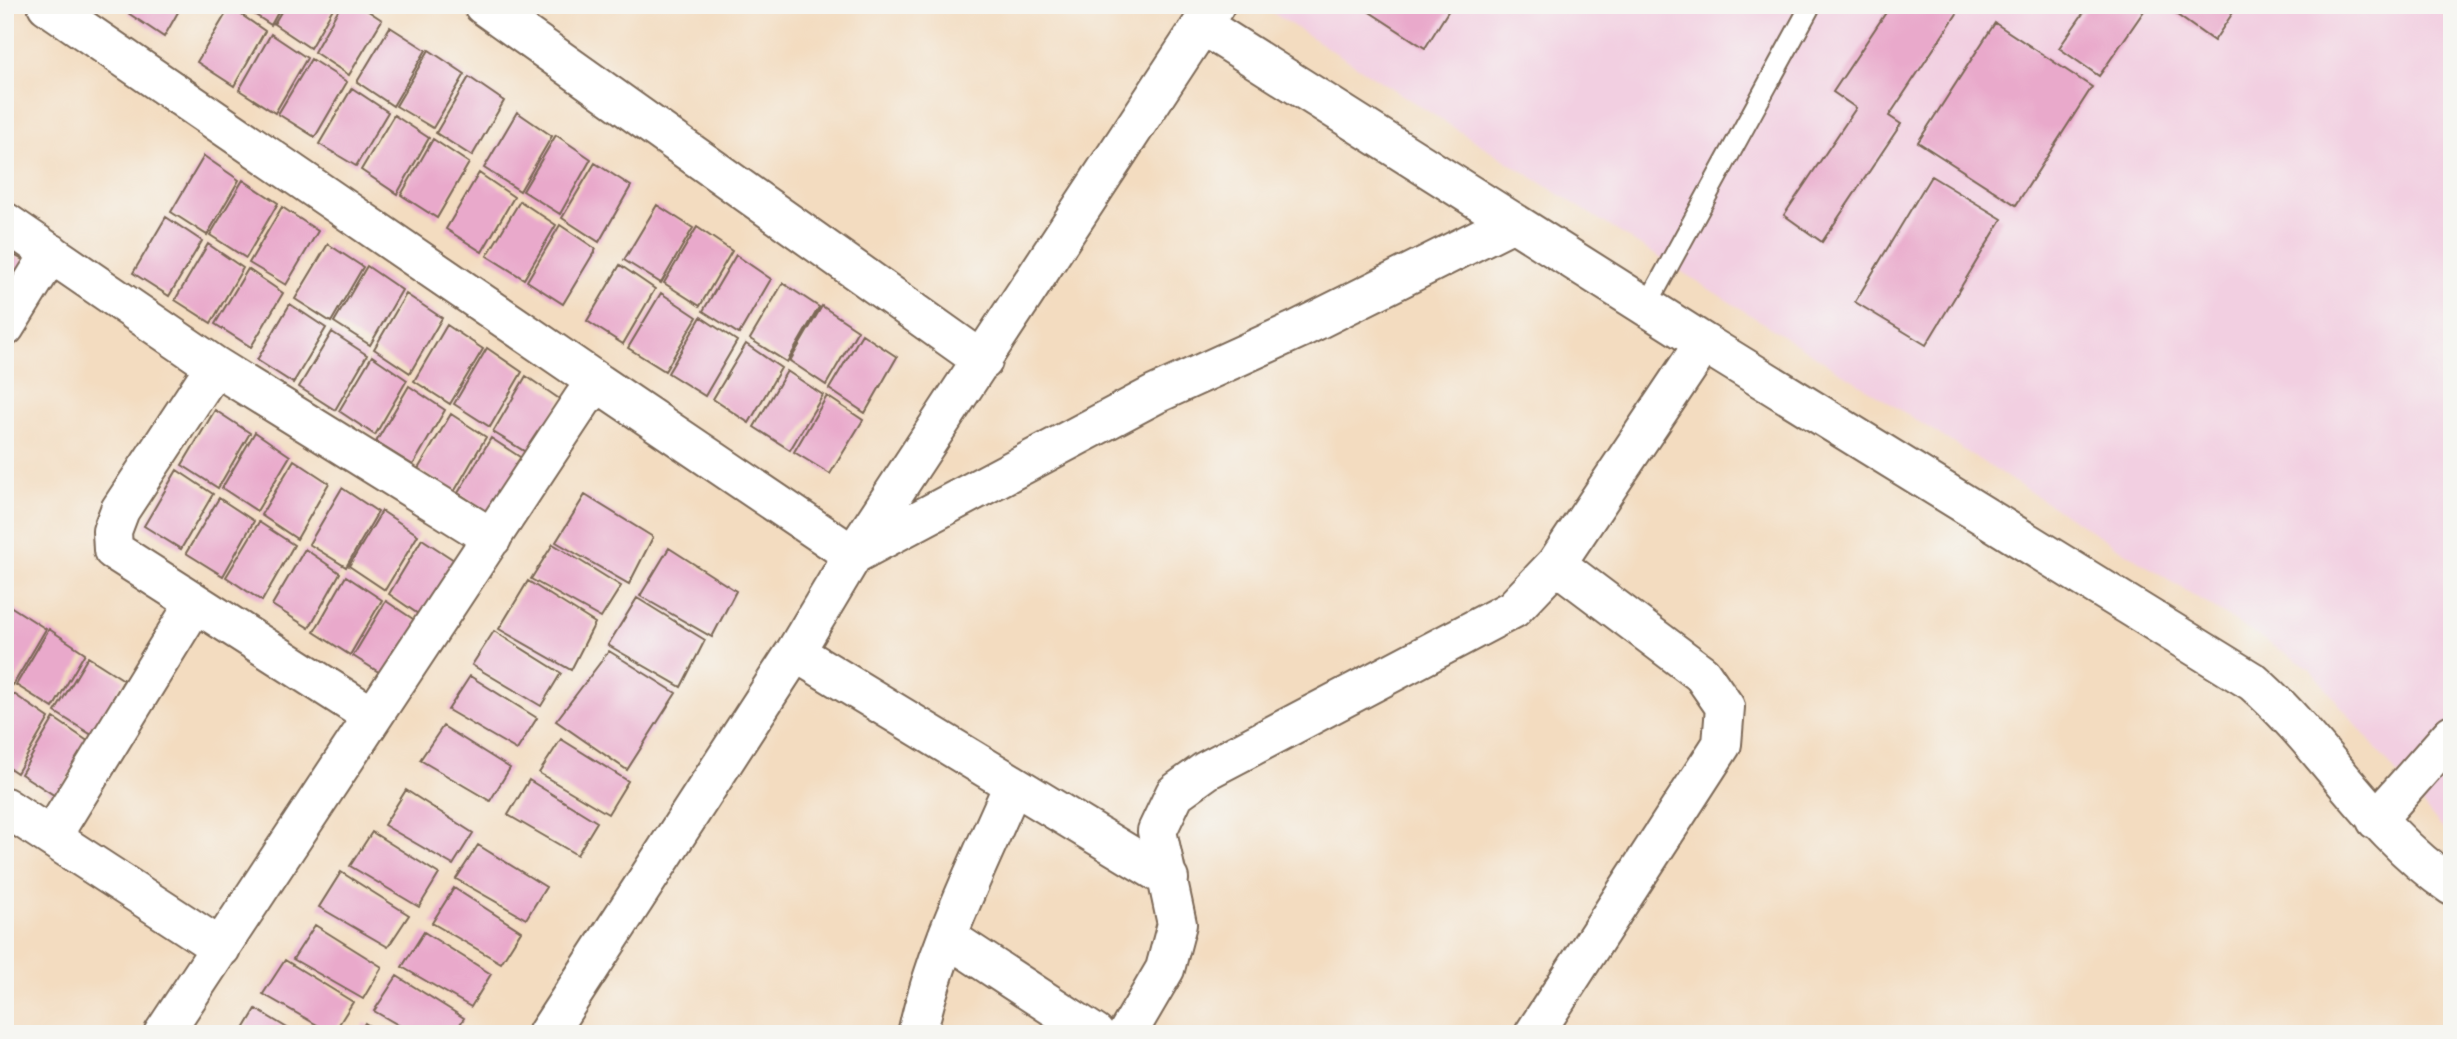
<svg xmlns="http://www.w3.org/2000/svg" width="2457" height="1039" viewBox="0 0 2457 1039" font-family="'Sorts Mill Goudy',serif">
	<rect width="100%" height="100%" fill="#f6f6f2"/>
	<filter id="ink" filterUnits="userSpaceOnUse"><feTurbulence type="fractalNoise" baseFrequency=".0143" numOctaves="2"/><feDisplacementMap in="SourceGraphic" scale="14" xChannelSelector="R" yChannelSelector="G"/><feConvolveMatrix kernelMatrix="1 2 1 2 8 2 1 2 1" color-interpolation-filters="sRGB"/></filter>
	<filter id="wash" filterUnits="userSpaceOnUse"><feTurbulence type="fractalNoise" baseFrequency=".00686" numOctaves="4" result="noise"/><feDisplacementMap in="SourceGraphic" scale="28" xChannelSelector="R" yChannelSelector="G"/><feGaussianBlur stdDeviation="1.57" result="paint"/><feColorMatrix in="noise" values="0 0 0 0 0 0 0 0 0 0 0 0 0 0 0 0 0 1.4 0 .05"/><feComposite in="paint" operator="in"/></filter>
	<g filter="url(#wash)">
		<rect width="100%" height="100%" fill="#f3dcc0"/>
		<path fill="#f2cfe1" d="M 1260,5 L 2431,5 L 2452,21 L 2452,840 L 2310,669 Z"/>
		<g id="blocks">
			<path fill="#e9a9cb" d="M 132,5 L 182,5 L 164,37 L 128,13 Z
				M 240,5 L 282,5 L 271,25 Z
				M 285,5 L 335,5 L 310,48 L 274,24 Z
				M 341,5 L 359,5 L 382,20 L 349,75 L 314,52 Z
				M 1359,5 L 1452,5 L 1425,48 Z
				M 1891,5 L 1954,5 L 1960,9 L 1889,116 L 1901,124 L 1822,242 L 1784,215 L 1856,108 L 1833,92 Z
				M 2089,5 L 2148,5 L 2099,76 L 2059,48 Z
				M 2163,5 L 2238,5 L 2214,41 Z
				M 230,7 L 265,31 L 234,86 L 197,62 Z
				M 1995,23 L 2092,87 L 2016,205 L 1918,142 Z
				M 390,27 L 426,50 L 393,106 L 357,82 Z
				M 271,34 L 307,58 L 275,113 L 239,90 Z
				M 429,50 L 465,74 L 433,128 L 396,106 Z
				M 311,59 L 347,82 L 315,137 L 278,114 Z
				M 469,77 L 504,101 L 472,156 L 436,133 Z
				M 352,88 L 388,112 L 356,166 L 319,144 Z
				M 517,112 L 552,136 L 520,191 L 484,168 Z
				M 394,115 L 429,138 L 397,194 L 361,170 Z
				M 556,135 L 591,159 L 560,214 L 523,191 Z
				M 433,139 L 469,163 L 437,218 L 401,195 Z
				M 204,156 L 239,180 L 207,235 L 171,212 Z
				M 595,163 L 631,186 L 599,242 L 562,218 Z
				M 479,173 L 514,197 L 482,252 L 446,229 Z
				M 1931,176 L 2002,219 L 1926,345 L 1855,302 Z
				M 243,180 L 278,203 L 246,258 L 210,235 Z
				M 520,201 L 556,225 L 524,279 L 487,256 Z
				M 657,205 L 693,228 L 661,283 L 624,260 Z
				M 282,207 L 318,231 L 286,285 L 249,263 Z
				M 166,217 L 202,241 L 169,296 L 133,273 Z
				M 560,225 L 596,249 L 563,304 L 527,281 Z
				M 697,227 L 732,251 L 700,306 L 664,283 Z
				M 208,244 L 243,268 L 211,323 L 175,300 Z
				M 328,244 L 363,267 L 331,322 L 295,299 Z
				M 5,250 L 35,267 L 5,303 Z
				M 736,255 L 771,279 L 739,334 L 703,311 Z
				M 620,265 L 655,289 L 623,344 L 587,321 Z
				M 367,266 L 402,290 L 370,345 L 334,322 Z
				M 248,269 L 283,293 L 251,347 L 215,324 Z
				M 783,283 L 819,307 L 787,362 L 750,339 Z
				M 661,293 L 697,317 L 665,371 L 628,348 Z
				M 406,294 L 442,318 L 410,373 L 374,349 Z
				M 290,304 L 326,328 L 293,383 L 257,360 Z
				M 822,306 L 858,330 L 826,385 L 790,361 Z
				M 701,317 L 737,341 L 705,396 L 668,373 Z
				M 447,325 L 483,349 L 450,404 L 414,381 Z
				M 332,332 L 367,355 L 335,410 L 299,387 Z
				M 862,334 L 897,357 L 865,413 L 829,389 Z
				M 746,344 L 781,368 L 749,423 L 713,399 Z
				M 487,348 L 522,372 L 490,427 L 454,404 Z
				M 372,356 L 407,380 L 375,435 L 339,411 Z
				M 787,371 L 823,395 L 790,450 L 754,427 Z
				M 526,376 L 561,400 L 529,454 L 493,432 Z
				M 409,386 L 445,410 L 413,465 L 376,442 Z
				M 827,396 L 863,420 L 830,474 L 794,452 Z
				M 215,410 L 250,433 L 218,488 L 182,465 Z
				M 451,414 L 486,437 L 454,492 L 418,469 Z
				M 255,432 L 290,456 L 257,511 L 222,488 Z
				M 491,438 L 526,461 L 494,517 L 458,493 Z
				M 294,460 L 329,483 L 297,539 L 261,515 Z
				M 177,470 L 213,494 L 181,549 L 144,526 Z
				M 342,488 L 378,512 L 346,567 L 309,544 Z
				M 585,495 L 653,537 L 629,584 L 556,542 Z
				M 219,498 L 254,521 L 223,576 L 186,553 Z
				M 382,511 L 418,535 L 385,590 L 349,566 Z
				M 259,522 L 294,545 L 262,601 L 226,577 Z
				M 422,539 L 457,562 L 424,618 L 389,594 Z
				M 553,544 L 621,586 L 601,618 L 531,579 Z
				M 669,548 L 736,591 L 712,637 L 640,596 Z
				M 305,549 L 340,573 L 309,628 L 272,605 Z
				M 346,576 L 382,600 L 350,655 L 314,632 Z
				M 528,581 L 595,623 L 571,670 L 499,629 Z
				M 637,598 L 705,640 L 681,687 L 608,645 Z
				M 386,601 L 422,625 L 390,679 L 353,656 Z
				M 10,606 L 46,629 L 13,685 L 5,679 L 5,614 Z
				M 49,629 L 85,653 L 53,708 L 16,685 Z
				M 494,631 L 561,673 L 541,706 L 472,665 Z
				M 609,651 L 676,693 L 627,770 L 556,721 Z
				M 88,657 L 124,680 L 92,735 L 55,712 Z
				M 470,676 L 537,718 L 517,750 L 448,710 Z
				M 14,694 L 49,718 L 17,773 L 5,765 L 5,708 Z
				M 54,718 L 89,742 L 57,797 L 21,774 Z
				M 443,726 L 510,768 L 490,801 L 420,760 Z
				M 561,739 L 628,781 L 608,814 L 539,773 Z
				M 529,780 L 597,822 L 577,855 L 508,815 Z
				M 406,790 L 473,833 L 453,865 L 384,825 Z
				M 372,832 L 439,874 L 419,907 L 350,866 Z
				M 478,845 L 546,887 L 526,919 L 456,879 Z
				M 341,872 L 409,915 L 388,947 L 319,907 Z
				M 454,888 L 521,931 L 501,963 L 432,923 Z
				M 315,925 L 382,967 L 363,999 L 293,959 Z
				M 424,932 L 491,974 L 471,1007 L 402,967 Z
				M 285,960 L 353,1002 L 333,1034 L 263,994 Z
				M 397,976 L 464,1018 L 454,1034 L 414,1034 L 374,1011 Z
				M 256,1009 L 297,1034 L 241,1034 Z
				M 365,1023 L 382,1034 L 358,1034 Z"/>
		</g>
	</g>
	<g filter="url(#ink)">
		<use href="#blocks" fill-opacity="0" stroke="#7b6857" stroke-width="2"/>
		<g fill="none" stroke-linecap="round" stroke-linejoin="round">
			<defs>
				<path id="lane" d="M 1646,307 L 1811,5"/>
				<path id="street" d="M 47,5 L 600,384
					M 483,5 L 983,361
					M 1202,25 L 1704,343 L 1556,564 L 1702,674 L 1725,707 L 1722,744 L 1534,1034
					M 5,222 L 215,366 L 492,538
					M 5,327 L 51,253
					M 1704,343 L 2253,682 C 2325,745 2372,832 2452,886
					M 215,366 L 120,510 L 112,531 L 113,550 L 372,716
					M 795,652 L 1169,879
					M 5,807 L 221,948
					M 2376,820 L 2452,734
					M 52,836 L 195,603
					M 947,937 L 1095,1034
					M 163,1034 L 583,399 L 600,384 L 853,555 L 1156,394 L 1299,329 L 1513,222
					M 547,1034 L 795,652 L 853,555 L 1215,5
					M 917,1034 C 936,947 978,866 1013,785
					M 1127,1034 L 1165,969 L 1177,924 L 1157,831 L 1175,793 L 1207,770 L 1513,609 L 1556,564"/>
			</defs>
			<use href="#lane" stroke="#7b6857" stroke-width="23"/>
			<use href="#street" stroke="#7b6857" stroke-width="42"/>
			<use href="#lane" stroke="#fff" stroke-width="19"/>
			<use href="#street" stroke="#fff" stroke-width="38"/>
		</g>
	</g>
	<rect width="2457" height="1039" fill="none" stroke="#f6f6f2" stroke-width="28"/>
</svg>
